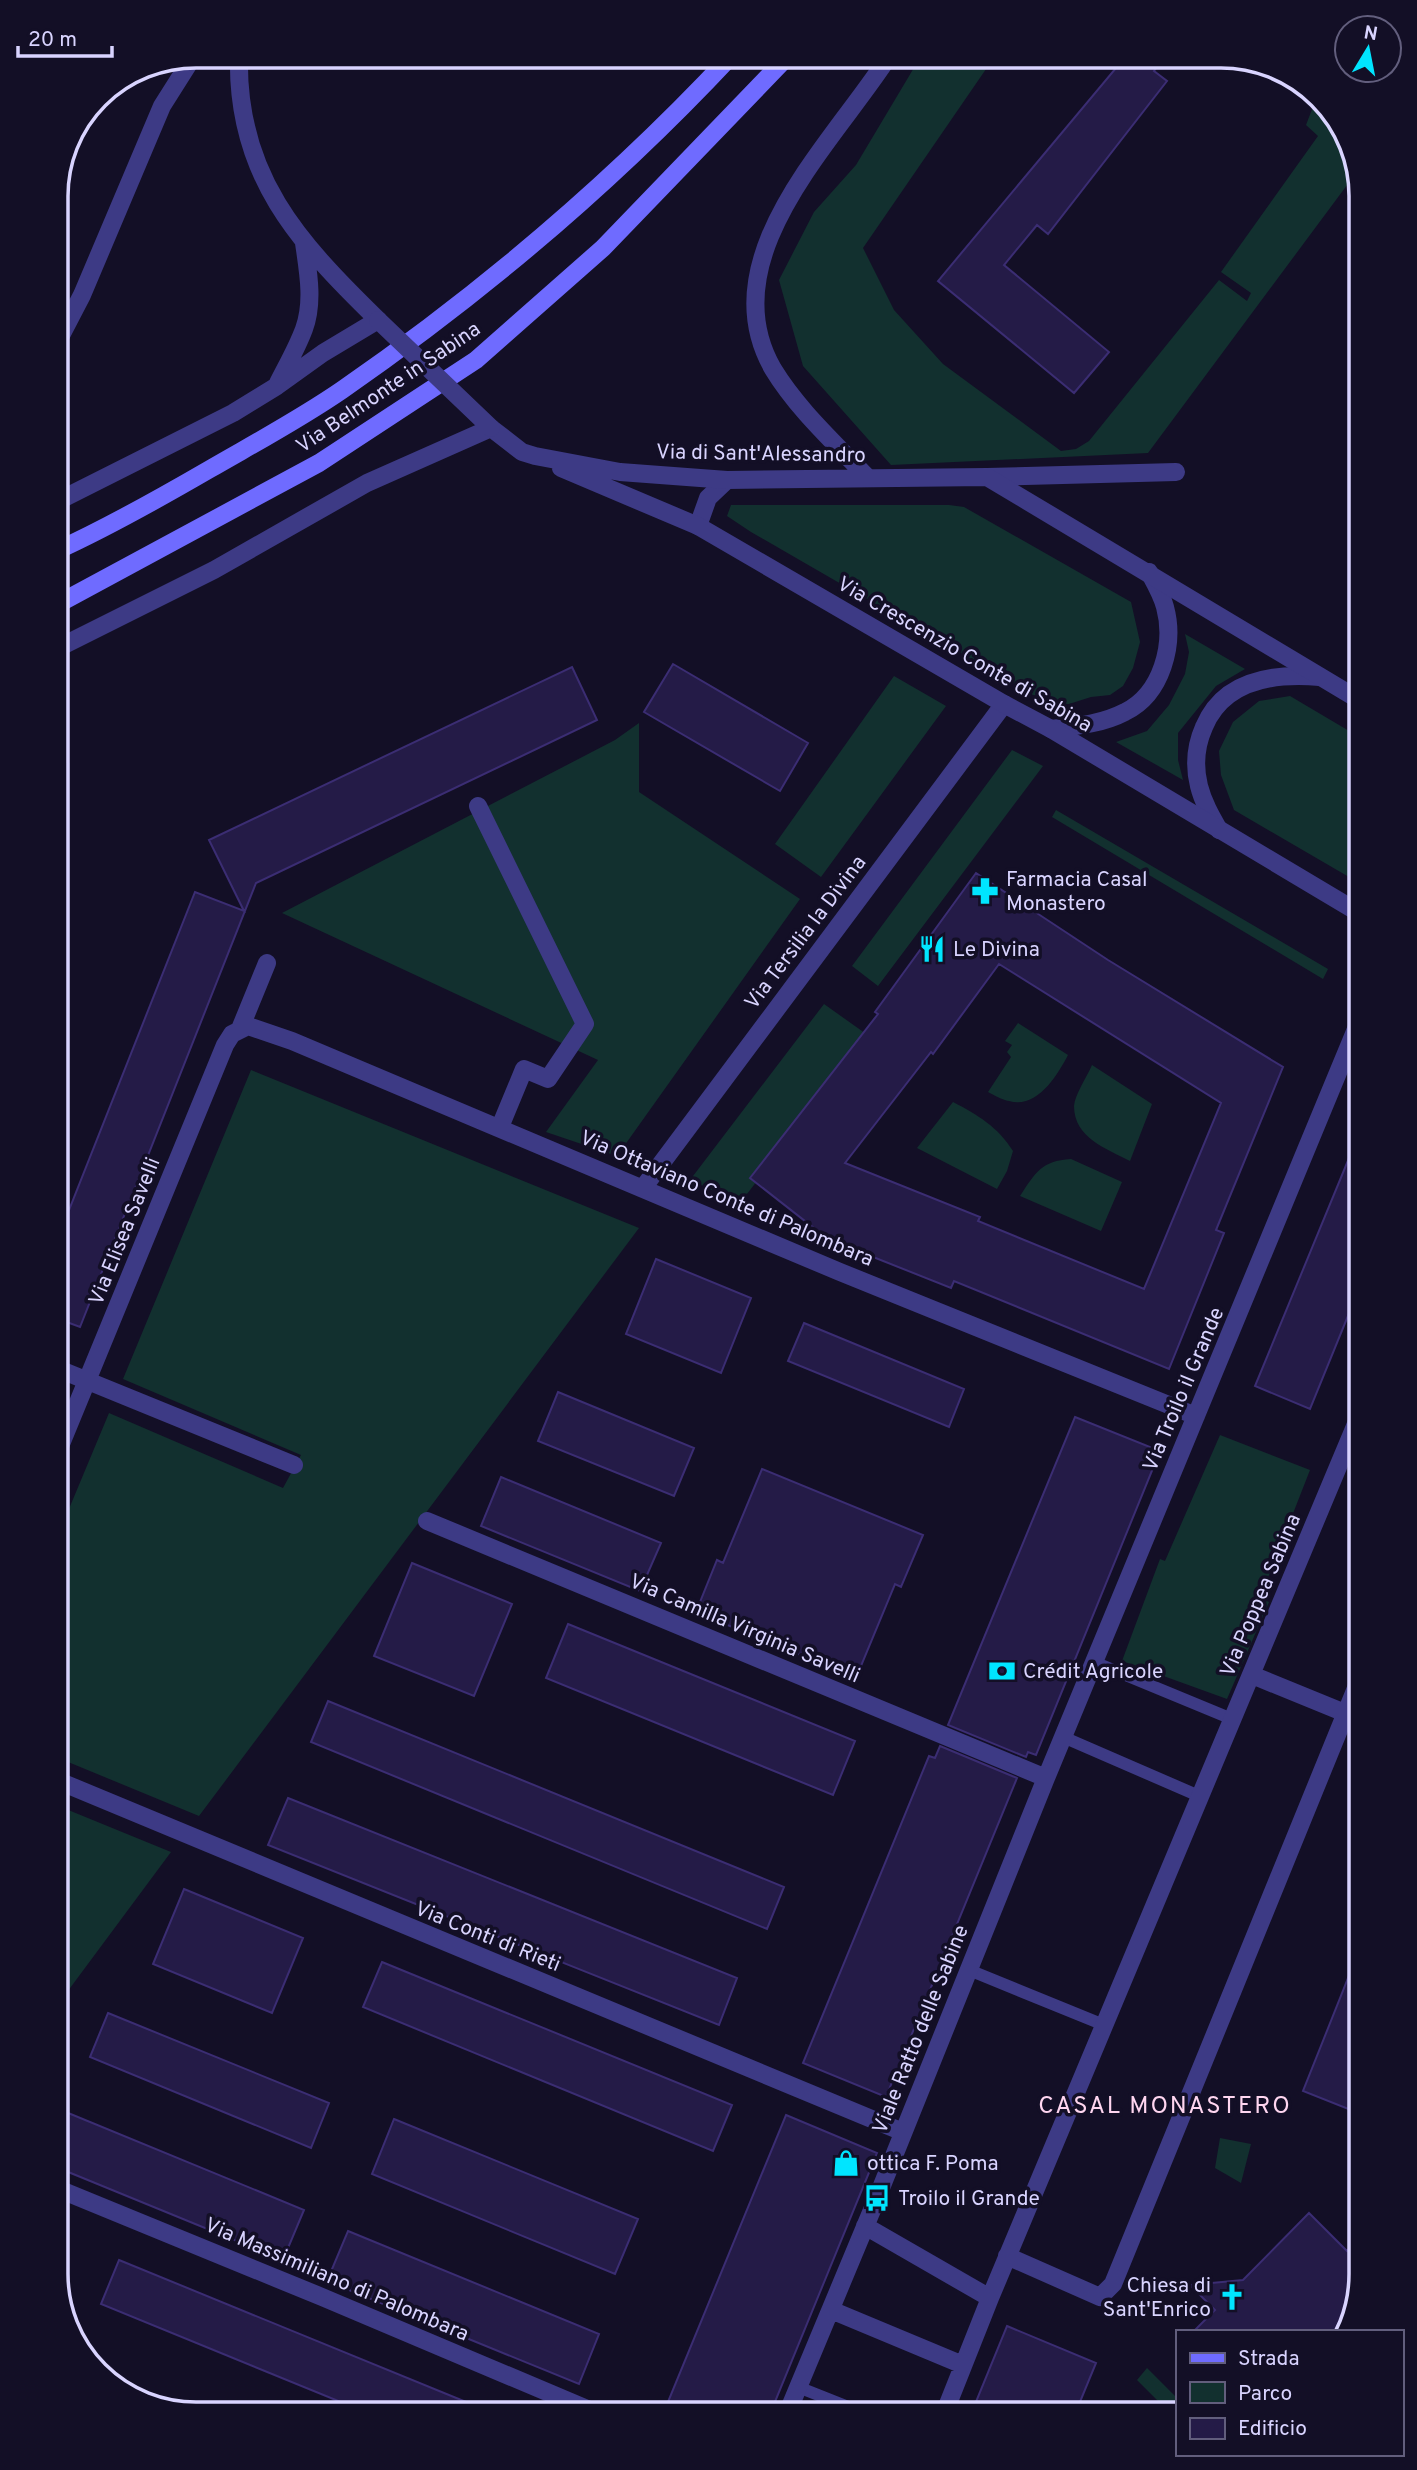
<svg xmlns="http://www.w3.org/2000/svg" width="1417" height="2470" viewBox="0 0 1417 2470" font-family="Overpass,sans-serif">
	<rect width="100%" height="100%" fill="#130f26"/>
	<path fill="#12302f" d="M 921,56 L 995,56 L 863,248 L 894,310 L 943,364 L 1061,451 L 1076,449 L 1089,441 L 1219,280 L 1247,301 L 1251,293 L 1221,272 L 1318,136 L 1306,125 L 1316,99 L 1347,135 L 1356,173 L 1148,453 L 891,465 L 803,366 L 779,280 L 814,212 L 856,165 Z
		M 731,505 L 949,505 L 964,507 L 1131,602 L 1140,642 L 1133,668 L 1123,686 L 1110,695 L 1091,697 L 1069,704 L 1047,703 L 751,532 L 727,516 Z
		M 1185,634 L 1245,669 L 1216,686 L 1178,733 L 1178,760 L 1183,780 L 1116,742 L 1147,731 L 1169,705 L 1185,674 L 1189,652 Z
		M 894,676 L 946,706 L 821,877 L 775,844 Z
		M 1290,696 L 1361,738 L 1361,884 L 1234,810 L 1221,775 L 1219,751 L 1233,722 L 1259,701 Z
		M 639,723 L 639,792 L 800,899 L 617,1156 L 546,1132 L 598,1060 L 282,913 L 615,740 Z
		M 1012,750 L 1043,766 L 878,986 L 852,966 Z
		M 1056,810 L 1328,969 L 1323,979 L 1052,817 Z
		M 824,1004 L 869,1036 L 740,1203 L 690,1180 Z
		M 1018,1023 L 1068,1055 C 1057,1076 1037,1109 1009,1101 C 1002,1100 994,1095 988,1092 L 1011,1057 L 1007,1052 L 1012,1045 L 1005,1041 Z
		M 1092,1065 L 1152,1104 L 1130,1161 C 1107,1149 1074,1138 1074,1106 C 1075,1094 1087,1077 1092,1065 Z
		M 251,1070 L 639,1228 L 199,1816 L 56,1757 L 56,1540 L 109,1413 L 283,1488 L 301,1455 L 123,1379 Z
		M 953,1102 C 978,1115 998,1127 1013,1151 L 1007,1171 L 997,1189 L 917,1148 Z
		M 1071,1159 L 1122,1182 L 1101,1231 L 1020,1196 C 1036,1172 1041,1161 1071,1159 Z
		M 1220,1435 L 1310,1470 L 1260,1598 L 1269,1602 L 1227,1699 L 1122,1661 L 1160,1559 L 1165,1561 Z
		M 56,1805 L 171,1852 L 56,2007 Z
		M 1220,2138 L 1251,2144 L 1241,2183 L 1215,2168 Z
		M 1147,2368 L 1177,2398 L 1177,2414 L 1171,2414 L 1137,2380 Z"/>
	<path fill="#241b47" stroke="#3b2d73" stroke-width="2" fill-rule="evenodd" d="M 1126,56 L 1165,56 L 1154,71 L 1167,81 L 1048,234 L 1037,225 L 1004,265 L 1109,352 L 1074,393 L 938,281 Z
		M 673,664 L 808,743 L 780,791 L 644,712 Z
		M 572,667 L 597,720 L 256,883 L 80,1327 L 56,1318 L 56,1243 L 195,892 L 244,911 L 209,840 Z
		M 976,873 L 1108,960 L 1283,1067 L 1216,1230 L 1224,1233 L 1169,1369 L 954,1281 L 951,1288 L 828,1239 L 750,1178 L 878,1014 L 875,1012 ZM 999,964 L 1221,1103 L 1144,1289 L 978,1221 L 980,1217 L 845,1163 L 931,1052 L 933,1054 Z
		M 1361,1129 L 1361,1284 L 1310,1409 L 1255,1386 Z
		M 656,1259 L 751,1298 L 721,1373 L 626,1334 Z
		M 804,1323 L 964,1389 L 949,1427 L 788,1361 Z
		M 558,1392 L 694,1448 L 674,1496 L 538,1441 Z
		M 1075,1417 L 1160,1451 L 1036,1755 L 1028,1752 L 1026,1757 L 948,1725 Z
		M 762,1469 L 923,1535 L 901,1587 L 895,1584 L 856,1678 L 696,1612 L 717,1560 L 723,1563 Z
		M 501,1477 L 661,1543 L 640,1591 L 481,1526 Z
		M 412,1563 L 512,1604 L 474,1696 L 374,1656 Z
		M 568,1624 L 855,1741 L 833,1795 L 546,1678 Z
		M 328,1701 L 784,1887 L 767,1929 L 311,1742 Z
		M 940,1746 L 1017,1778 L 886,2097 L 803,2063 L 929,1756 L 935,1758 Z
		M 288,1798 L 737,1978 L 719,2025 L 268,1845 Z
		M 184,1889 L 303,1938 L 272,2013 L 153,1964 Z
		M 1360,1948 L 1361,1948 L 1361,2114 L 1303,2091 Z
		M 382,1962 L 732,2105 L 713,2151 L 363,2007 Z
		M 108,2013 L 329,2103 L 311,2148 L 90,2057 Z
		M 56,2108 L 304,2210 L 283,2260 L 56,2167 Z
		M 786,2115 L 877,2153 L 770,2414 L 663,2414 Z
		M 394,2119 L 638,2219 L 615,2274 L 372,2174 Z
		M 1309,2213 L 1347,2251 L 1361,2236 L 1361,2274 L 1344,2332 L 1193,2332 L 1215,2310 L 1190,2285 L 1243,2280 Z
		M 348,2231 L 599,2334 L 579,2384 L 327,2281 Z
		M 119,2260 L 493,2413 L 493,2414 L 370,2414 L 101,2304 Z
		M 1007,2326 L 1096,2363 L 1075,2414 L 971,2414 Z"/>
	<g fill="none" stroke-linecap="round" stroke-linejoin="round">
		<path stroke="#3d3a85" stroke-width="12" d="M 1094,1662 L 1232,1719
			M 1063,1737 L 1199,1796
			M 969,1970 L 1104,2025
			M 798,2387 L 866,2414"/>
		<path stroke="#3d3a85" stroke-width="18" d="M 56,345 L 82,295 L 162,106 L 193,57
			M 987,477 L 1176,472
			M 698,526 L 708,498 L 727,480
			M 1051,729 C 1077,726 1102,724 1125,712 C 1162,694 1175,644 1165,607 C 1162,595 1155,583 1149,572
			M 478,806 L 585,1024 L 548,1079 L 524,1069 L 500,1127
			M 1219,830 C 1211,816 1203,802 1199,786 C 1194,766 1196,745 1204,727 C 1224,679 1275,673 1320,677
			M 240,1029 L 267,963
			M 643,1188 L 1004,704
			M 56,1368 L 294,1465
			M 56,1456 L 225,1045 L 232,1034 L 248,1026 L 292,1041 L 840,1272 L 1196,1416
			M 427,1521 L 1046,1778
			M 1252,1675 L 1345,1713
			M 56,1780 L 903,2132
			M 56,2188 L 322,2297 L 599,2414
			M 865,2226 L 990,2298
			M 1007,2256 L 1100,2297 L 1113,2284 L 1361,1676
			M 831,2310 L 963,2365
			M 787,2414 L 877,2198 L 1046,1778 L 1361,1017
			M 944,2414 L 990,2298 L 1361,1412"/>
		<path stroke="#3d3a85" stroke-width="18" d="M 278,383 C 287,365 297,348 304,329 C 314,302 308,271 304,243
			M 561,468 L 698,526 L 1004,704 L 1051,729 L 1361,914
			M 868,478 C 835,443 798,410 773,369 C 709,258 834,142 889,56
			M 56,502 L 233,413 L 277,386 L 323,353 L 378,320 C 298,242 236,175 239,56
			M 56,649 L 214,570 L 367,483 L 491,428 L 522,452 L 535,456 L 620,472 L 727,480 L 987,477 L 1361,701"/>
		<path stroke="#6f6bff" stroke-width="18" d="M 56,551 C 109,527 160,498 210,469 C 255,443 300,419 342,390 C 482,293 614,181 731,56
			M 56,605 L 319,463 L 476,360 L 603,248 L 788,56"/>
		<path stroke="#3d3a85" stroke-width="18" d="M 378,320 L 491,428"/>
	</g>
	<defs>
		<symbol id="pharmacy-bare" viewBox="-9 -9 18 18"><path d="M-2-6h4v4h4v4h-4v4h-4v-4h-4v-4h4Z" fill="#00e5ff" stroke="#130f26" stroke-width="2.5" paint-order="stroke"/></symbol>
		<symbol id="restaurant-bare" viewBox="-9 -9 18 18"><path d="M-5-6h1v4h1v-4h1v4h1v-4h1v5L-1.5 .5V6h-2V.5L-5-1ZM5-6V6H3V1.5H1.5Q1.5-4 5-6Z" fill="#00e5ff" stroke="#130f26" stroke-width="2.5" paint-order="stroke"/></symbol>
		<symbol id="bank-bare" viewBox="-9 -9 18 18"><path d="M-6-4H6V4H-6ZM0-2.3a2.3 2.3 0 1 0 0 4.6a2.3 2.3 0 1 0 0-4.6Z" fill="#00e5ff" stroke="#130f26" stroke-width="2.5" paint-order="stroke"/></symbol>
		<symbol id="shop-bare" viewBox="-9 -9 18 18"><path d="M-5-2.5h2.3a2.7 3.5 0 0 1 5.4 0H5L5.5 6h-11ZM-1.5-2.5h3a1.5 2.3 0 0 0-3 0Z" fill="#00e5ff" stroke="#130f26" stroke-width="2.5" paint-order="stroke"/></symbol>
		<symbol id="bus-bare" viewBox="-9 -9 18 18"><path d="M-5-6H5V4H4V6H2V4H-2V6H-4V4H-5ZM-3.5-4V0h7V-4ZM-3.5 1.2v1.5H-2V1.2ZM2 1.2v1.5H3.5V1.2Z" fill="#00e5ff" stroke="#130f26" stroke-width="2.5" paint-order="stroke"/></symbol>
		<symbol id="church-bare" viewBox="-9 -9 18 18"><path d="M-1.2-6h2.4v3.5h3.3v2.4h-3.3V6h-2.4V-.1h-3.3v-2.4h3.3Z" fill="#00e5ff" stroke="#130f26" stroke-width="2.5" paint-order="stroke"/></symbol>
	</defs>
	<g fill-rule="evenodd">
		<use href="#pharmacy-bare" x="966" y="872" width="38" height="38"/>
		<use href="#restaurant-bare" x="913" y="930" width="38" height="38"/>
		<use href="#bank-bare" x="983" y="1652" width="38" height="38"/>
		<use href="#shop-bare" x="827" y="2144" width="38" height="38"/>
		<use href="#bus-bare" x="858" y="2179" width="38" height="38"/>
		<use href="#church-bare" x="1213" y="2278" width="38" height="38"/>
	</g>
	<g text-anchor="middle" stroke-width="7" stroke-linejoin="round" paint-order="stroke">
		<g font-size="21" fill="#d9d4ff" stroke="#130f26">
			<text transform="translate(388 387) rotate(-34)" y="7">Via Belmonte in Sabina</text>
			<text transform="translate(761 453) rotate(1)" y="7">Via di Sant'Alessandro</text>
			<text transform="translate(965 654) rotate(30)" y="7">Via Crescenzio Conte di Sabina</text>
			<text transform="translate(805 932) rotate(-53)" y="7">Via Tersilia la Divina</text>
			<text transform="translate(727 1198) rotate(23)" y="7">Via Ottaviano Conte di Palombara</text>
			<text transform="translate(124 1231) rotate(-68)" y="7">Via Elisea Savelli</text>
			<text transform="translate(1183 1389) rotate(-67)" y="7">Via Troilo il Grande</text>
			<text transform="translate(1260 1595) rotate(-67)" y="7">Via Poppea Sabina</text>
			<text transform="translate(745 1628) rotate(23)" y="7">Via Camilla Virginia Savelli</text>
			<text transform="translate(488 1936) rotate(22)" y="7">Via Conti di Rieti</text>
			<text transform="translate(920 2029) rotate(-68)" y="7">Viale Ratto delle Sabine</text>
			<text transform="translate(337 2279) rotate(23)" y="7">Via Massimiliano di Palombara</text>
		</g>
		<g font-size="21" fill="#d9d4ff" stroke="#130f26" text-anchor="start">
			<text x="1006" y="886">Farmacia Casal<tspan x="1006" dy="24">Monastero</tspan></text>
			<text x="953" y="956">Le Divina</text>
			<text x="1023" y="1678">Crédit Agricole</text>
			<text x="867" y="2170">ottica F. Poma</text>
			<text x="898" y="2205">Troilo il Grande</text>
			<text x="1211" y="2292" text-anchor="end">Chiesa di<tspan x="1211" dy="24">Sant'Enrico</tspan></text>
		</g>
		<g font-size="24" letter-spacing="2" fill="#ffd6f0" stroke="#130f26">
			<text x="1165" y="2113">CASAL MONASTERO</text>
		</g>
	</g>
	<path d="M0 0H1417V2470H0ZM196 68H1221A128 128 0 0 1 1349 196V2274A128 128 0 0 1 1221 2402H196A128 128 0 0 1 68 2274V196A128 128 0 0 1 196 68Z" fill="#130f26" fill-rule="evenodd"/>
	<path fill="none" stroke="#d9d4ff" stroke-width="3.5" d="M196 68H1221A128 128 0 0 1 1349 196V2274A128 128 0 0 1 1221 2402H196A128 128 0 0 1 68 2274V196A128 128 0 0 1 196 68Z"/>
	<rect x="1176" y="2330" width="228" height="126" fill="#130f26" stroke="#625e7d" stroke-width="2"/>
	<rect x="1190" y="2353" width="35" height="10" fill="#6f6bff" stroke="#625e7d" stroke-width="2"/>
	<text x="1238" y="2365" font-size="21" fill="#d9d4ff">Strada</text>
	<rect x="1190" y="2382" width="35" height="21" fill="#12302f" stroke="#625e7d" stroke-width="2"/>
	<text x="1238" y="2400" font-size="21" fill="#d9d4ff">Parco</text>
	<rect x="1190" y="2418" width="35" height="21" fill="#241b47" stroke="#625e7d" stroke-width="2"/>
	<text x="1238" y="2435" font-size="21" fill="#d9d4ff">Edificio</text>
	<g transform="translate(1368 49) rotate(10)"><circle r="33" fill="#130f26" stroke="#625e7d" stroke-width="2"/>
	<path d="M0-5L12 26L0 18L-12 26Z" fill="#00e5ff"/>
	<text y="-10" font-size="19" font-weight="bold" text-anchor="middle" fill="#d9d4ff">N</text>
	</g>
	<path d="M18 46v10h94v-10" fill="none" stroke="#d9d4ff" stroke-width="3.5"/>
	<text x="28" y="46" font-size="21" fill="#d9d4ff" stroke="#130f26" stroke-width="5" paint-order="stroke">20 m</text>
</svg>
